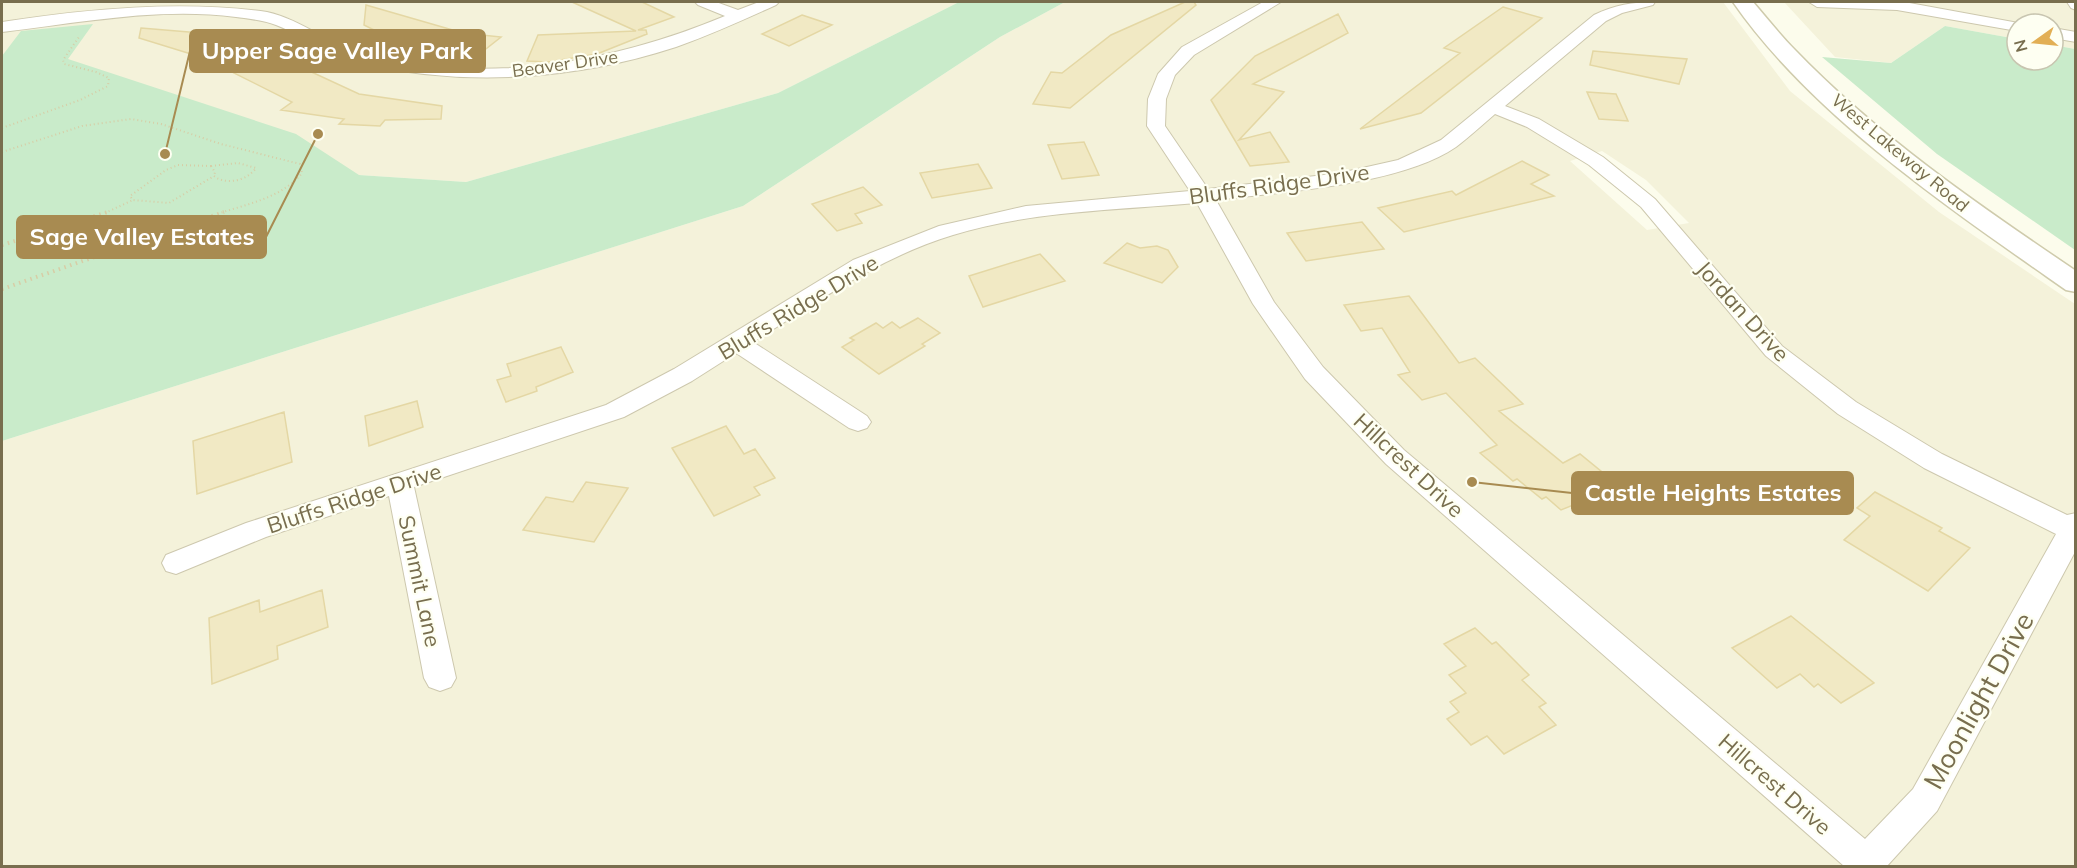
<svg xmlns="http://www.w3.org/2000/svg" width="2077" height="868" viewBox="0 0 2077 868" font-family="Mulish,sans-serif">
	<rect width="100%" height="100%" fill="#fcfcec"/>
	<path fill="#f4f2da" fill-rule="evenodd" d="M 2,2 L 959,2 L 778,93 L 466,182 L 359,175 L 2,309 Z
		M 1065,2 L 1723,2 L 1790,91 L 1939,212 L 2075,304 L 2075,866 L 2,866 L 2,441 L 743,206 L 1000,37 ZM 1602,151 L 1646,180 L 1689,223 L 1647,230 L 1570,161 Z
		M 1784,2 L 2075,2 L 2075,49 L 2053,45 L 2053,24 L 2017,24 L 2017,39 L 1945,26 L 1891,63 L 1835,57 Z"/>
	<path fill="#c9ebca" d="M 959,2 L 1065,2 L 1000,37 L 743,206 L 2,441 L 2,56 L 21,31 L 93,24 L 68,59 L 296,134 L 359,175 L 466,182 L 778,93 Z
		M 1945,26 L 2017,39 L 2017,60 L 2053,60 L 2053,45 L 2075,49 L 2075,250 L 1937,154 L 1822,57 L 1891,63 Z"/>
	<path fill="#f1e9c4" stroke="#e4d7a4" stroke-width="1.5" d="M 572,2 L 642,2 L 674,17 L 638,30 L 646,30 L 647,34 L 597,54 L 548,62 L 527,61 L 538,35 L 636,31 Z
		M 1185,2 L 1194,2 L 1196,5 L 1070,108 L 1033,104 L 1051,72 L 1062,73 L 1111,35 Z
		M 366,5 L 463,33 L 501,37 L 477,56 L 433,52 L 394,40 L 364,25 Z
		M 1503,7 L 1542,18 L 1421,113 L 1360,129 L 1460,53 L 1444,48 Z
		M 1338,14 L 1348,33 L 1253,84 L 1284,92 L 1239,140 L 1270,132 L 1289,162 L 1250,166 L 1211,100 L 1255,56 Z
		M 802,15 L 832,25 L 789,46 L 762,34 Z
		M 141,28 L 225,35 L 238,38 L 359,94 L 442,106 L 441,119 L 385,120 L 380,126 L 339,124 L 344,119 L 281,110 L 292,102 L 204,58 L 139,38 Z
		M 1593,51 L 1687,59 L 1679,84 L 1590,65 Z
		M 1587,92 L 1616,94 L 1628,121 L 1599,119 Z
		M 1084,142 L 1099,175 L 1062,179 L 1048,145 Z
		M 1522,161 L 1549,175 L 1531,184 L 1554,196 L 1404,232 L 1378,208 L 1452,191 L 1456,195 Z
		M 978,164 L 992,188 L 932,198 L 920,173 Z
		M 863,187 L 882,205 L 855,214 L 862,223 L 837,231 L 812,204 Z
		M 1362,222 L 1384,249 L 1306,261 L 1287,233 Z
		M 1127,243 L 1140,248 L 1157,246 L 1168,250 L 1178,267 L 1162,283 L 1104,263 Z
		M 1040,254 L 1065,281 L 983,307 L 969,276 Z
		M 1409,296 L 1459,363 L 1475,358 L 1523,404 L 1499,411 L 1563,463 L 1580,454 L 1613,481 L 1599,489 L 1606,494 L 1578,509 L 1573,505 L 1561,510 L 1546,497 L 1542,499 L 1517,479 L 1513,481 L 1480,453 L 1497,445 L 1446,393 L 1422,400 L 1398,375 L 1410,372 L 1382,328 L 1361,331 L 1344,305 Z
		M 918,318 L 940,333 L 922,344 L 925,346 L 879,374 L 842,347 L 854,340 L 850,338 L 876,323 L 883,328 L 892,322 L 900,328 Z
		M 561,347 L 573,372 L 536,387 L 537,391 L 506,402 L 497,380 L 511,376 L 507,364 Z
		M 417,401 L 423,427 L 369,446 L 365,416 Z
		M 284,412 L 292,462 L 197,494 L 193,441 Z
		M 726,426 L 744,454 L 755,449 L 775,478 L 754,487 L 760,495 L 714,516 L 672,448 Z
		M 586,482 L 628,488 L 594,542 L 523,530 L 546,497 L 573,502 Z
		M 1875,492 L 1942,528 L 1939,531 L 1970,548 L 1928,591 L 1844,540 L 1870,516 L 1857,508 Z
		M 322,590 L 328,627 L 277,646 L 278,659 L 212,684 L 209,618 L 259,600 L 260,612 Z
		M 1791,616 L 1874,683 L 1841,703 L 1818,684 L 1814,687 L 1800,674 L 1777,688 L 1732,648 Z
		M 1475,628 L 1492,644 L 1496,642 L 1529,675 L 1522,680 L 1546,703 L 1539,707 L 1556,725 L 1504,754 L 1487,736 L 1471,745 L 1447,719 L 1459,712 L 1450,702 L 1466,693 L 1449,675 L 1466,666 L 1444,644 Z"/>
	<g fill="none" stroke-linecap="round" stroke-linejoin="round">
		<defs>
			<path id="street" d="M 695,2 L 716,2 L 738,10 L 759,2 L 779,2 L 776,5 C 743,20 710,35 676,47 C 575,80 467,87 363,64 C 331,57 306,37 276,25 C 264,20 250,19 236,17 C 157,7 80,23 2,32 L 2,22 C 88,9 180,0 267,12 C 303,20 331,46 367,55 C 487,85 612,63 725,16 L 698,5 Z
				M 1263,2 L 1281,2 L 1194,55 L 1175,75 L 1166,99 L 1165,126 L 1208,189 L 1340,173 L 1398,160 L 1441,140 L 1594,15 C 1615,5 1632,2 1655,2 L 1653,5 L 1622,13 L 1606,21 L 1505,106 L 1539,119 L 1603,157 L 1655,199 L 1782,346 L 1856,402 L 1942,454 L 2067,515 L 2076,513 L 2076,550 L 1937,811 L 1887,866 L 1844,866 L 1386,464 L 1305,379 L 1253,304 L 1197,203 C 1116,210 1031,211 953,235 C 880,257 817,302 753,342 L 867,416 L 871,422 L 867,428 L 858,431 L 849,428 L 736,353 L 692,381 L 624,417 L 414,487 L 456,678 L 451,687 L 440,691 L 429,687 L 424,678 L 389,496 L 266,537 L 176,574 L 166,571 L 162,563 L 166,555 L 246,523 L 606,405 L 674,369 L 853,260 L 939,226 L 1026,206 L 1190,191 L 1147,126 L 1148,99 L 1158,74 L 1182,47 ZM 1495,114 L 1527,127 L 1589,165 L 1641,207 L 1766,356 L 1838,414 L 1924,468 L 2056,534 L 1913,789 L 1865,839 L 1404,450 L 1323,367 L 1274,302 L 1216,200 C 1282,192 1401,185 1456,147 C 1469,137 1482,125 1495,114 Z
				M 1809,2 L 1904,2 L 2024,24 L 2017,24 L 2017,31 L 1897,10 L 1817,7 Z
				M 2067,2 L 2076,2 L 2076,10 L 2071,8 Z
				M 2053,28 L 2076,32 L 2076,42 L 2053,38 Z"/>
			<path id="secondary" d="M 1733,2 L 1753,2 C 1767,18 1780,35 1795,50 C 1878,136 1977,204 2076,271 L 2076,292 L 2066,290 C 1953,211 1812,116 1733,2 Z"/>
		</defs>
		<use href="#street" stroke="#cdc8ae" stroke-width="2"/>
		<use href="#secondary" stroke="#cfcbac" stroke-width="3"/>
		<path stroke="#d7cda6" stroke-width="2" stroke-dasharray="1 3" stroke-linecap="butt" d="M 2,128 L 80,100 L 108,86 L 109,78 L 96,72 L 64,64 L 63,60 L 79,37
			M 2,152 L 82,126 L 131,119 L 161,124 L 221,144 L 300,164 L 302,173 C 283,197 248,204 220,213
			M 211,166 L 215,172 L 214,176
			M 211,166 L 178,165 L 166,170 L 130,196 L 133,200 L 169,203 L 214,176
			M 211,166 L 238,163 L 256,168 C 248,180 226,186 214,176
			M 105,213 L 133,200"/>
		<path stroke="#d7cda6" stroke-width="4" stroke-dasharray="1.5 4.5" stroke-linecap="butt" d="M 2,245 L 108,212
			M 2,289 L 224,212"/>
		<use href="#street" fill="#fff" fill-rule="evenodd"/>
		<use href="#secondary" fill="#fff" fill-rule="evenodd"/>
	</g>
	<g text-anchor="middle" stroke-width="4.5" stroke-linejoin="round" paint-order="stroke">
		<g font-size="18" fill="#786e4e" stroke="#fefff2">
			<text transform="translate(565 64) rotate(-8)" y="6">Beaver Drive</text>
			<text transform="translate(1900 153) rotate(40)" y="6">West Lakeway Road</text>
		</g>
		<g font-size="22" fill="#786e4e" stroke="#fefff2">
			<text transform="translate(1279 184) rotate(-8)" y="8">Bluffs Ridge Drive</text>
			<text transform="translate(798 307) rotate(-31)" y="8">Bluffs Ridge Drive</text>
			<text transform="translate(1743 311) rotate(48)" y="8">Jordan Drive</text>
			<text transform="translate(1409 465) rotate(43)" y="8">Hillcrest Drive</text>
			<text transform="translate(354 498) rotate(-18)" y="8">Bluffs Ridge Drive</text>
			<text transform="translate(420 581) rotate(78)" y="8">Summit Lane</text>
			<text transform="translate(1775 784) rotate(41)" y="8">Hillcrest Drive</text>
		</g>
		<g font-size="27" fill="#786e4e" stroke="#fefff2">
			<text transform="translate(1979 701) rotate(-61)" y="9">Moonlight Drive</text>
		</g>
	</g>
	<path fill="none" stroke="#a88b51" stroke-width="2" d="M165 154L190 51M318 134L266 237M1472 482L1572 493"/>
	<g fill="#a88b51" stroke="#fefff2" stroke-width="2">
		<circle cx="165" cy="154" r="6"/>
		<circle cx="318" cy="134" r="6"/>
		<circle cx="1472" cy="482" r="6"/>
	</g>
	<g fill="#a88b51" stroke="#a88b51" stroke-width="2">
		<rect x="190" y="30" width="295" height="42" rx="6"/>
		<rect x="17" y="216" width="249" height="42" rx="6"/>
		<rect x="1572" y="472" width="281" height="42" rx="6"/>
	</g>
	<g font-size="24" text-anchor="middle" font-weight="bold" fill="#fff">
		<text x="337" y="59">Upper Sage Valley Park</text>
		<text x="142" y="245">Sage Valley Estates</text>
		<text x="1713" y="501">Castle Heights Estates</text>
	</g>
	<rect width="2077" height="868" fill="none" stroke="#786e4e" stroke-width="6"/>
	<g transform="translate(2035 42) rotate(255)"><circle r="28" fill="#fefff2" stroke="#c8c5b0" stroke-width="1.5"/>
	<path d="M0-4.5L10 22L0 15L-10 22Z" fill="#e2af55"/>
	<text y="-9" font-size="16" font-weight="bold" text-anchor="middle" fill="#786e4e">N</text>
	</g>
</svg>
